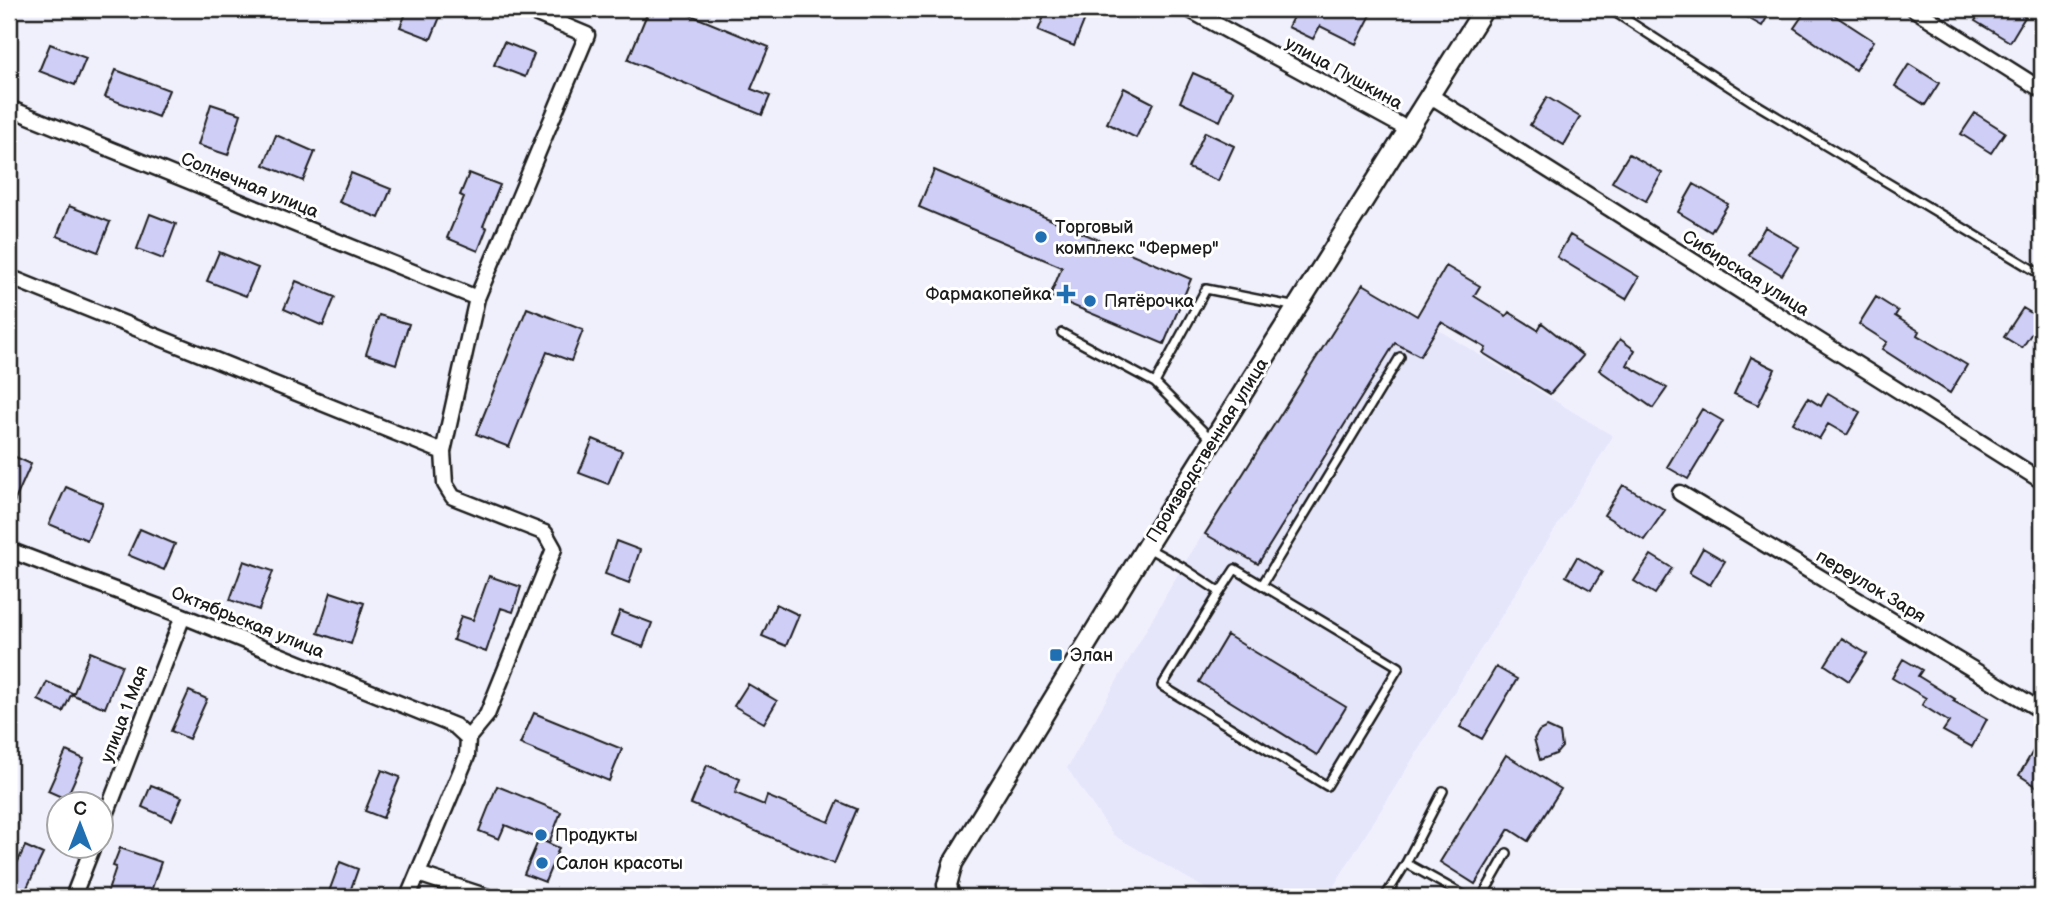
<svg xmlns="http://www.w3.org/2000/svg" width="2051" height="906" viewBox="0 0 2051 906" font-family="'Balsamiq Sans',sans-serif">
	<rect width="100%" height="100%" fill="#f0f0fd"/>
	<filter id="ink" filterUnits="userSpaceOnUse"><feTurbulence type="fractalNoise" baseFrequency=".0143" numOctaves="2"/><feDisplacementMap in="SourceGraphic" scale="14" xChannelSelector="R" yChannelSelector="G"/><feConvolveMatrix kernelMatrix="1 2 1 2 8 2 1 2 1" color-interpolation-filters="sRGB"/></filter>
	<g filter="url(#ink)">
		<path fill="#e6e6fb" d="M 1363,284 L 1613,436 L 1327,897 L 1220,897 L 1113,835 L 1067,768 L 1182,567 Z"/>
		<path fill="#cecef7" stroke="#1c1c1c" stroke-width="2" d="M 408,9 L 420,9 L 440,17 L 431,39 L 400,27 Z
			M 649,9 L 676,9 L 769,47 L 751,89 L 770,96 L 762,115 L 628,60 Z
			M 1047,9 L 1068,9 L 1086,16 L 1074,46 L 1038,31 Z
			M 1297,9 L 1374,9 L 1356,44 L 1320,26 L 1313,39 L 1288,27 Z
			M 1732,9 L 1772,9 L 1762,26 Z
			M 1807,9 L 1838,9 L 1834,15 L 1874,41 L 1855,70 L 1794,28 Z
			M 1982,9 L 2012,9 L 2025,17 L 2010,42 L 1975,21 Z
			M 504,42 L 534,54 L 525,77 L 494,65 Z
			M 50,44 L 86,58 L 75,85 L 39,71 Z
			M 1909,64 L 1939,83 L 1925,105 L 1895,86 Z
			M 116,70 L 169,90 L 158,117 L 105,97 Z
			M 1193,73 L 1233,91 L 1220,121 L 1180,102 Z
			M 1124,88 L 1153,103 L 1136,138 L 1107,123 Z
			M 1547,97 L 1580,117 L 1564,145 L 1530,125 Z
			M 211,104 L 241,114 L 228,155 L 198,145 Z
			M 1975,113 L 2005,132 L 1991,153 L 1961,134 Z
			M 1205,132 L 1234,146 L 1218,181 L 1188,168 Z
			M 276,135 L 315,152 L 303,181 L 264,165 Z
			M 1629,154 L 1662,173 L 1646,201 L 1612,182 Z
			M 934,170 L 1191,279 L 1164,344 L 1050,296 L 1062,267 L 919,207 Z
			M 351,173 L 391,189 L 379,218 L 339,202 Z
			M 469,173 L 500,185 L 483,226 L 487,228 L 478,251 L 447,238 L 464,197 L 460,195 Z
			M 1694,184 L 1728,204 L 1711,232 L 1678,212 Z
			M 69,206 L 110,222 L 98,252 L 57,236 Z
			M 150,214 L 176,224 L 163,259 L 137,249 Z
			M 1765,227 L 1799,247 L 1782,275 L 1749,255 Z
			M 1570,235 L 1639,277 L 1626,299 L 1557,257 Z
			M 219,252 L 258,268 L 246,296 L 207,281 Z
			M 1446,266 L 1480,286 L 1474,296 L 1506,316 L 1509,312 L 1538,330 L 1542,323 L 1583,356 L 1550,394 L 1483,353 L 1486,348 L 1441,322 L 1420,356 L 1395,343 L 1258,564 L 1205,534 L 1363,284 L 1417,316 Z
			M 296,281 L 335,297 L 323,326 L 284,309 Z
			M 1876,297 L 1898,311 L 1895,316 L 1919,331 L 1917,335 L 1967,365 L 1950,393 L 1882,349 L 1887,342 L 1859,324 Z
			M 527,308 L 583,330 L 571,361 L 547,352 L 509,447 L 476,434 Z
			M 2023,308 L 2041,319 L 2022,348 L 2004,337 Z
			M 379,315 L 409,324 L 396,364 L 366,354 Z
			M 1620,339 L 1635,350 L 1627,365 L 1667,388 L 1653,408 L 1599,370 Z
			M 1751,357 L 1775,369 L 1758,405 L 1734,394 Z
			M 1828,393 L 1860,412 L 1847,435 L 1828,424 L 1819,439 L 1793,423 L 1808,398 L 1821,406 Z
			M 1702,409 L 1723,421 L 1688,479 L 1667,467 Z
			M 593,439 L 622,451 L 608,484 L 579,473 Z
			M 9,454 L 31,464 L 9,514 Z
			M 1623,485 L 1665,510 L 1644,540 L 1604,515 Z
			M 66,487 L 103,503 L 87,540 L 49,524 Z
			M 140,529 L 175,544 L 164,570 L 128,555 Z
			M 616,541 L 640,550 L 629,583 L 605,574 Z
			M 1703,548 L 1725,561 L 1710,585 L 1689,573 Z
			M 1651,555 L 1672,568 L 1655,594 L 1634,581 Z
			M 1577,557 L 1602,572 L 1591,590 L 1566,576 Z
			M 244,561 L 273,571 L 259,610 L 230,600 Z
			M 489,576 L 521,587 L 513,612 L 501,608 L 486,652 L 453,640 L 461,616 L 473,620 Z
			M 331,592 L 364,603 L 351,644 L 318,633 Z
			M 776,604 L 799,615 L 786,646 L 762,636 Z
			M 620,611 L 652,623 L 643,647 L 611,635 Z
			M 1227,635 L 1346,707 L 1317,755 L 1199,682 Z
			M 1842,638 L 1867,654 L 1849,681 L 1825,665 Z
			M 90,652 L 122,665 L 105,708 L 73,695 Z
			M 1903,659 L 1922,670 L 1918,676 L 1955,699 L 1953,701 L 1987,719 L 1972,747 L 1943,731 L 1949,722 L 1922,705 L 1926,698 L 1892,678 Z
			M 1496,667 L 1517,679 L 1482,739 L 1460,727 Z
			M 47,682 L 72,693 L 63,712 L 38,700 Z
			M 748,684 L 777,701 L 764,723 L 734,706 Z
			M 189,691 L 207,699 L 189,739 L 171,731 Z
			M 534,713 L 622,749 L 609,781 L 520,744 Z
			M 1547,727 L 1560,733 L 1562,747 L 1556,754 L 1540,760 L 1534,739 L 1539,731 Z
			M 2042,736 L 2042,790 L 2019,775 Z
			M 66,751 L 84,759 L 66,799 L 48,791 Z
			M 1506,755 L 1561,789 L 1528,841 L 1509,829 L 1475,884 L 1440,862 Z
			M 707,765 L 740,779 L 735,793 L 764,805 L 767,796 L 829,822 L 838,801 L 857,809 L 834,864 L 691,804 Z
			M 382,770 L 400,777 L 383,818 L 365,811 Z
			M 151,785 L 182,797 L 172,820 L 142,807 Z
			M 497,786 L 561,812 L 549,843 L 505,825 L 499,839 L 479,831 Z
			M 539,839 L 559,848 L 545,882 L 524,874 Z
			M 25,846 L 43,854 L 24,894 L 9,887 L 9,881 Z
			M 120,848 L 161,862 L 149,897 L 118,897 L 107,894 L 116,867 L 113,866 Z
			M 340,862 L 358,869 L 348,897 L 327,897 Z"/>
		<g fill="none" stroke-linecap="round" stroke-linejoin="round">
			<defs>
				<path id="service" d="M 1610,9 L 1756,104 L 2042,275
					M 1062,333 L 1155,383 L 1211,439
					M 1155,383 L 1206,289 L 1297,307
					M 1146,547 L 1182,567 L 1220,592 L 1235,569 L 1399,667 L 1327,786 L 1162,686 L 1220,592
					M 1262,585 L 1400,357
					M 1406,863 L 1467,897
					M 1385,897 L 1406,863 L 1443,791
					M 1482,897 L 1507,853"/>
				<path id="minor" d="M 1188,9 L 1409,130
					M 1914,9 L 2042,90
					M 1431,96 L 2042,481
					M 9,108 L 477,298
					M 9,277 L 443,452
					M 1680,493 L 2042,711
					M 9,550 L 183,616 L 455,726 L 468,738
					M 468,738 L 487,715 L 554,549 L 545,533 L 453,497 L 445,484 L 443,452 L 477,298 L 587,35 L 525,9
					M 102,825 L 183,616
					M 418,874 L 488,897
					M 73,897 L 93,846
					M 408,897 L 467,756 L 468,738"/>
				<path id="tertiary" d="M 950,897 L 947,885 L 953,863 L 1146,547 L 1484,9"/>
			</defs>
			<use href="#service" stroke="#1c1c1c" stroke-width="12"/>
			<use href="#minor" stroke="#1c1c1c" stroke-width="19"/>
			<use href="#tertiary" stroke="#1c1c1c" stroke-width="23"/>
			<use href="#service" stroke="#fff" stroke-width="7"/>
			<use href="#minor" stroke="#fff" stroke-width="14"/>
			<use href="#tertiary" stroke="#fff" stroke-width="18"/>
		</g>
	</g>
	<g fill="#1f6fb2" stroke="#fff" stroke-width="2.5">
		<circle cx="1041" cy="237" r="7"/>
		<path d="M1062.5 283.5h7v7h7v7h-7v7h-7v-7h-7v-7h7z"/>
		<circle cx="1090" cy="301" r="7"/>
		<rect x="1049" y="648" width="14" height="14" rx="3.5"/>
		<circle cx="541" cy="835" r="7"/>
		<circle cx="542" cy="863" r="7"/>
	</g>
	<g text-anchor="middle" stroke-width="6" stroke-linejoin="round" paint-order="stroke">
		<g font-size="18" fill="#1c1c1c" stroke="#fff">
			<text transform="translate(1344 73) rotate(29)" y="6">улица Пушкина</text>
			<text transform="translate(250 185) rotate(22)" y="6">Солнечная улица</text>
			<text transform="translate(1746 273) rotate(32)" y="6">Сибирская улица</text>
			<text transform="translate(1207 450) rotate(-58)" y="6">Производственная улица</text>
			<text transform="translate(1871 586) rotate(31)" y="6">переулок Заря</text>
			<text transform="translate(248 622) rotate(22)" y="6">Октябрьская улица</text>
			<text transform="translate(124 714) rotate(-69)" y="6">улица 1 Мая</text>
		</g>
		<g font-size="18" fill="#1c1c1c" stroke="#fff" text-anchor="start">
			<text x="1055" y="233">Торговый<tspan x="1055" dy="21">комплекс "Фермер"</tspan></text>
			<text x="1052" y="300" text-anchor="end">Фармакопейка</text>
			<text x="1104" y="307">Пятёрочка</text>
			<text x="1070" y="661">Элан</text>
			<text x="555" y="841">Продукты</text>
			<text x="556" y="869">Салон красоты</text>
		</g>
	</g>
	<rect width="2051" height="906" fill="none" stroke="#fff" stroke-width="35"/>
	<rect x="18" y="18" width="2016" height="871" fill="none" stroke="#1c1c1c" stroke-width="2.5" filter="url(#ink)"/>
	<g transform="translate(80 825)"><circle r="33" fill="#ffffff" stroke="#a4a4a4" stroke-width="2"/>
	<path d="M0-5L12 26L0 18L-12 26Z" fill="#1f6fb2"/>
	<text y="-10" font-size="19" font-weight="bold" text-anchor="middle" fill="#1c1c1c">С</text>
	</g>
</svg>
